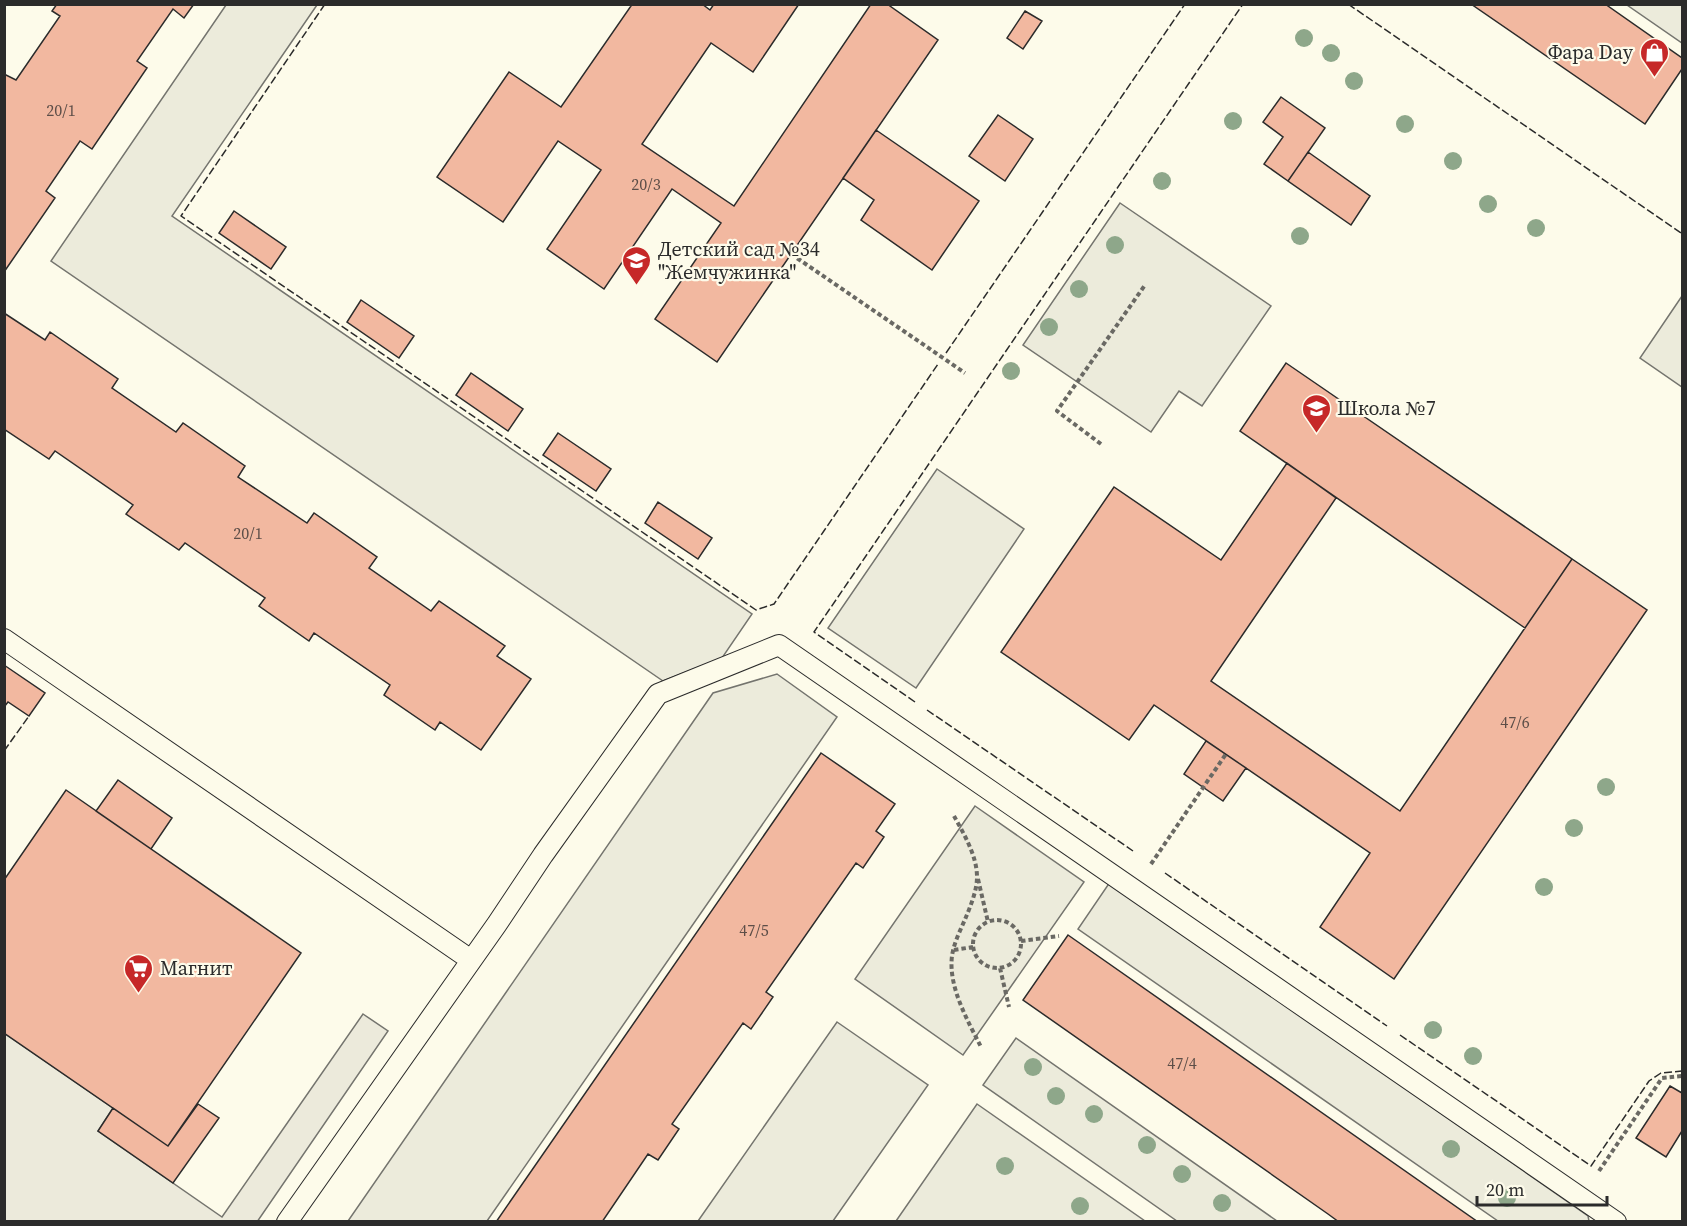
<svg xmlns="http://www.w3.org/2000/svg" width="1687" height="1226" viewBox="0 0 1687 1226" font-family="'Source Serif 4',serif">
	<rect width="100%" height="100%" fill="#fdfbea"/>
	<path fill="#ecebdb" stroke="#74746e" stroke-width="1.5" d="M 226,5 L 317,5 L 172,216 L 752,614 L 722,658 L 663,681 L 51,261 Z
		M 1627,5 L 1682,5 L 1682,43 Z
		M 1120,203 L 1271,306 L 1202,406 L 1179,391 L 1151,432 L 1023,345 Z
		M 1682,296 L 1682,387 L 1640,358 Z
		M 937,469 L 1024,529 L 916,688 L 828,628 Z
		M 777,674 L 837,717 L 487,1221 L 348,1221 L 713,693 Z
		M 975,806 L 1084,882 L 963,1055 L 855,979 Z
		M 1110,882 L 1588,1216 L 1589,1221 L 1498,1221 L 1078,929 Z
		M 837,1022 L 928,1085 L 833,1221 L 698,1221 Z
		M 1016,1038 L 1277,1221 L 1177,1221 L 983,1085 Z
		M 977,1104 L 1145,1221 L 896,1221 Z"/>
	<path fill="#eceadb" stroke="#74746e" stroke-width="1.5" d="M 363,1014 L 388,1031 L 257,1222 L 5,1221 L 4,1033 L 113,1108 L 98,1131 L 222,1217 Z"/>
	<path fill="#f2b8a0" stroke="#2b2b2b" stroke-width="1.5" d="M 57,4 L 194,4 L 184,18 L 173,9 L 137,61 L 147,68 L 92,149 L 80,141 L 46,191 L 55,198 L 4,272 L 4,74 L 16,80 L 60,16 L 52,11 Z
		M 628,4 L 702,4 L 710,10 L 714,4 L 799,4 L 753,72 L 711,43 L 642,144 L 734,206 L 871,4 L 887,4 L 938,40 L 717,362 L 655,319 L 721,223 L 672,189 L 604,289 L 547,249 L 601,170 L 558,141 L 503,222 L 437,177 L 509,72 L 561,107 L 631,6 Z
		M 1471,4 L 1605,4 L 1682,58 L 1682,69 L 1645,124 Z
		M 1025,11 L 1042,21 L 1023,49 L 1007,38 Z
		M 1281,97 L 1325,128 L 1288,181 L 1264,164 L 1283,137 L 1263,122 Z
		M 998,115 L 1033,139 L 1005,181 L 969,156 Z
		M 876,130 L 979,201 L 932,270 L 861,220 L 874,200 L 843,178 Z
		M 1308,152 L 1370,196 L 1351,225 L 1288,181 Z
		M 234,211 L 286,247 L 271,269 L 219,233 Z
		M 361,300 L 414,336 L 399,358 L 347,322 Z
		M 4,313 L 45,340 L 50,332 L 118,379 L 112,388 L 176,432 L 183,423 L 245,466 L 238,477 L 307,523 L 314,513 L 377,557 L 369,568 L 431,611 L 439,601 L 505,646 L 497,656 L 531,679 L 481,750 L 440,722 L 435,730 L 384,695 L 390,685 L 314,633 L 309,641 L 259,606 L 265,598 L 185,543 L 179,550 L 126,514 L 133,505 L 55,451 L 49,459 L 4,429 Z
		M 1286,363 L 1572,559 L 1525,628 L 1240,431 Z
		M 471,373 L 523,409 L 508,431 L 456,395 Z
		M 558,433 L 611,469 L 596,491 L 543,455 Z
		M 1287,463 L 1336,498 L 1211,681 L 1400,811 L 1572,559 L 1647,610 L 1394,979 L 1320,927 L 1370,853 L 1154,705 L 1129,740 L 1001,652 L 1114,487 L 1221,560 Z
		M 658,502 L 712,538 L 698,559 L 645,523 Z
		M 4,665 L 45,693 L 29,716 L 8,702 L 4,707 Z
		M 1206,741 L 1246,768 L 1223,801 L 1184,774 Z
		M 821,753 L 895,804 L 876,831 L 884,837 L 863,868 L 856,863 L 766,992 L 773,997 L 751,1029 L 743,1023 L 672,1124 L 679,1129 L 658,1160 L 648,1154 L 602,1222 L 496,1222 Z
		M 118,780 L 172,818 L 151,849 L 96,811 Z
		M 66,790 L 301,953 L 168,1146 L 4,1033 L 4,880 Z
		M 1068,935 L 1478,1222 L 1339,1222 L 1328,1214 L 1023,1000 Z
		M 1670,1086 L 1682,1093 L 1682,1131 L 1666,1157 L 1636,1138 Z
		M 198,1104 L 219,1118 L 173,1183 L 98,1131 L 113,1108 L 168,1146 Z"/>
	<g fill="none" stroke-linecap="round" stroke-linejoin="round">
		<defs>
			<path id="lane" d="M 4,639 L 471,960
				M 287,1222 L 497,924 L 543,855 L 658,694 L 779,645 L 1616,1222"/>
		</defs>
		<use href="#lane" stroke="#2b2b2b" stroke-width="22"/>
		<path stroke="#6a6964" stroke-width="4" stroke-dasharray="4.5 3" stroke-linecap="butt" d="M 791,254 L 965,373
			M 1101,444 L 1057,411 L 1145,285
			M 954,816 C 964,834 977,856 977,877 C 977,890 971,905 966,917 C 961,929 954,942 952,956 C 948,987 968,1021 981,1047
			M 1151,864 L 1226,754
			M 978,879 L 988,922
			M973 944a24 24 0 1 1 48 0a24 24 0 1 1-48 0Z
			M 1021,941 L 1059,936
			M 954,950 L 973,947
			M 1000,968 L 1009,1007
			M 1599,1171 L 1662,1078 L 1682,1076"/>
		<use href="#lane" stroke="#fdfbea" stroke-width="20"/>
		<path stroke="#2b2b2b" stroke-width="1.5" stroke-dasharray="8 3" stroke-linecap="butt" d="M 325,4 L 181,216 L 756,610 L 774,604 L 938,364
			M 1348,4 L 1681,233 L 1682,232
			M 946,353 L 1185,4
			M 915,702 L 814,632 L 1243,4
			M 927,710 L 1133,851
			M 4,751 L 29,716
			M 1165,873 L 1387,1026
			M 1400,1035 L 1591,1166 L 1649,1081 L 1661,1073 L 1682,1071"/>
	</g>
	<g fill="#8ea78a">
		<circle cx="1304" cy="38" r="9"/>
		<circle cx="1331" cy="53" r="9"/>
		<circle cx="1354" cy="81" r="9"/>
		<circle cx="1233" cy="121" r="9"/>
		<circle cx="1405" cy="124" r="9"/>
		<circle cx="1453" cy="161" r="9"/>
		<circle cx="1162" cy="181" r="9"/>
		<circle cx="1488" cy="204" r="9"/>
		<circle cx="1536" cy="228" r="9"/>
		<circle cx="1300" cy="236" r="9"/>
		<circle cx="1115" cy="245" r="9"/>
		<circle cx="1079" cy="289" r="9"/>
		<circle cx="1049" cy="327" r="9"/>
		<circle cx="1011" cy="371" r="9"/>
		<circle cx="1606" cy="787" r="9"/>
		<circle cx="1574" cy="828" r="9"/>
		<circle cx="1544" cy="887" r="9"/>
		<circle cx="1433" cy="1030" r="9"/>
		<circle cx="1473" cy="1056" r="9"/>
		<circle cx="1033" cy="1067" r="9"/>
		<circle cx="1056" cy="1096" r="9"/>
		<circle cx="1094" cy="1114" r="9"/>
		<circle cx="1147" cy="1145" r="9"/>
		<circle cx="1451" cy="1149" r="9"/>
		<circle cx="1005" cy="1166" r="9"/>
		<circle cx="1182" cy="1174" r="9"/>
		<circle cx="1507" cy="1198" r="9"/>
		<circle cx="1222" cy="1203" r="9"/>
		<circle cx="1080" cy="1206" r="9"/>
	</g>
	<defs>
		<symbol id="shop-pin" viewBox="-11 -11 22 30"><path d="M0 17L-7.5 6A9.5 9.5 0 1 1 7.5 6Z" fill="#c62828" stroke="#fdfbea"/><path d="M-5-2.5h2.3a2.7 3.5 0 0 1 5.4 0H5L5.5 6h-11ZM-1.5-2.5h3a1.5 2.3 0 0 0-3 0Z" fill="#fff"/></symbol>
		<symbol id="school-pin" viewBox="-11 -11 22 30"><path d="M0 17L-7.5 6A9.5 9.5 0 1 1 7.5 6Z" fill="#c62828" stroke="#fdfbea"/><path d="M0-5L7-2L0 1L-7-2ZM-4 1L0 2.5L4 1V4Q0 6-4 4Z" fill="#fff"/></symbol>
		<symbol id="supermarket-pin" viewBox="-11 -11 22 30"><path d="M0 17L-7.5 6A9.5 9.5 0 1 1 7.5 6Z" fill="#c62828" stroke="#fdfbea"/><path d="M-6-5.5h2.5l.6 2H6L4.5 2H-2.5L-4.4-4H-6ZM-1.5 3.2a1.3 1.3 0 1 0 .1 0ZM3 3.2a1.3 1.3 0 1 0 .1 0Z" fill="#fff"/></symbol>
	</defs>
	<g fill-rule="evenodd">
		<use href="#shop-pin" x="1638" y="36" width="33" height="45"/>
		<use href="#school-pin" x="620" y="244" width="33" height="45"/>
		<use href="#school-pin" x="1300" y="392" width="33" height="45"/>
		<use href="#supermarket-pin" x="122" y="952" width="33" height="45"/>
	</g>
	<g text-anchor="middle" stroke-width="4.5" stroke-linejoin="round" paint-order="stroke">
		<g font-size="16" fill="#5d4e48">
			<text x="61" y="116">20/1</text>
			<text x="646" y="190">20/3</text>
			<text x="248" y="539">20/1</text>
			<text x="1515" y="728">47/6</text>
			<text x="754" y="936">47/5</text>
			<text x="1182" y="1069">47/4</text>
		</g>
		<g font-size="20" fill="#2b2b2b" stroke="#fdfbea" text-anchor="start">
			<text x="1633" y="59" text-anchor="end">Фара Day</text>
			<text x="658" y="256">Детский сад №34<tspan x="658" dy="23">"Жемчужинка"</tspan></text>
			<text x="1337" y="415">Школа №7</text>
			<text x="160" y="975">Магнит</text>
		</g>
	</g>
	<rect width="1687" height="1226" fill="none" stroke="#2b2b2b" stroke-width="12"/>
	<path d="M1477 1196v9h130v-9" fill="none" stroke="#2b2b2b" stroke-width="3"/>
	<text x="1486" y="1196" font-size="18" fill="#2b2b2b" stroke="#fdfbea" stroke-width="4.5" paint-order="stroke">20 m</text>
</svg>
